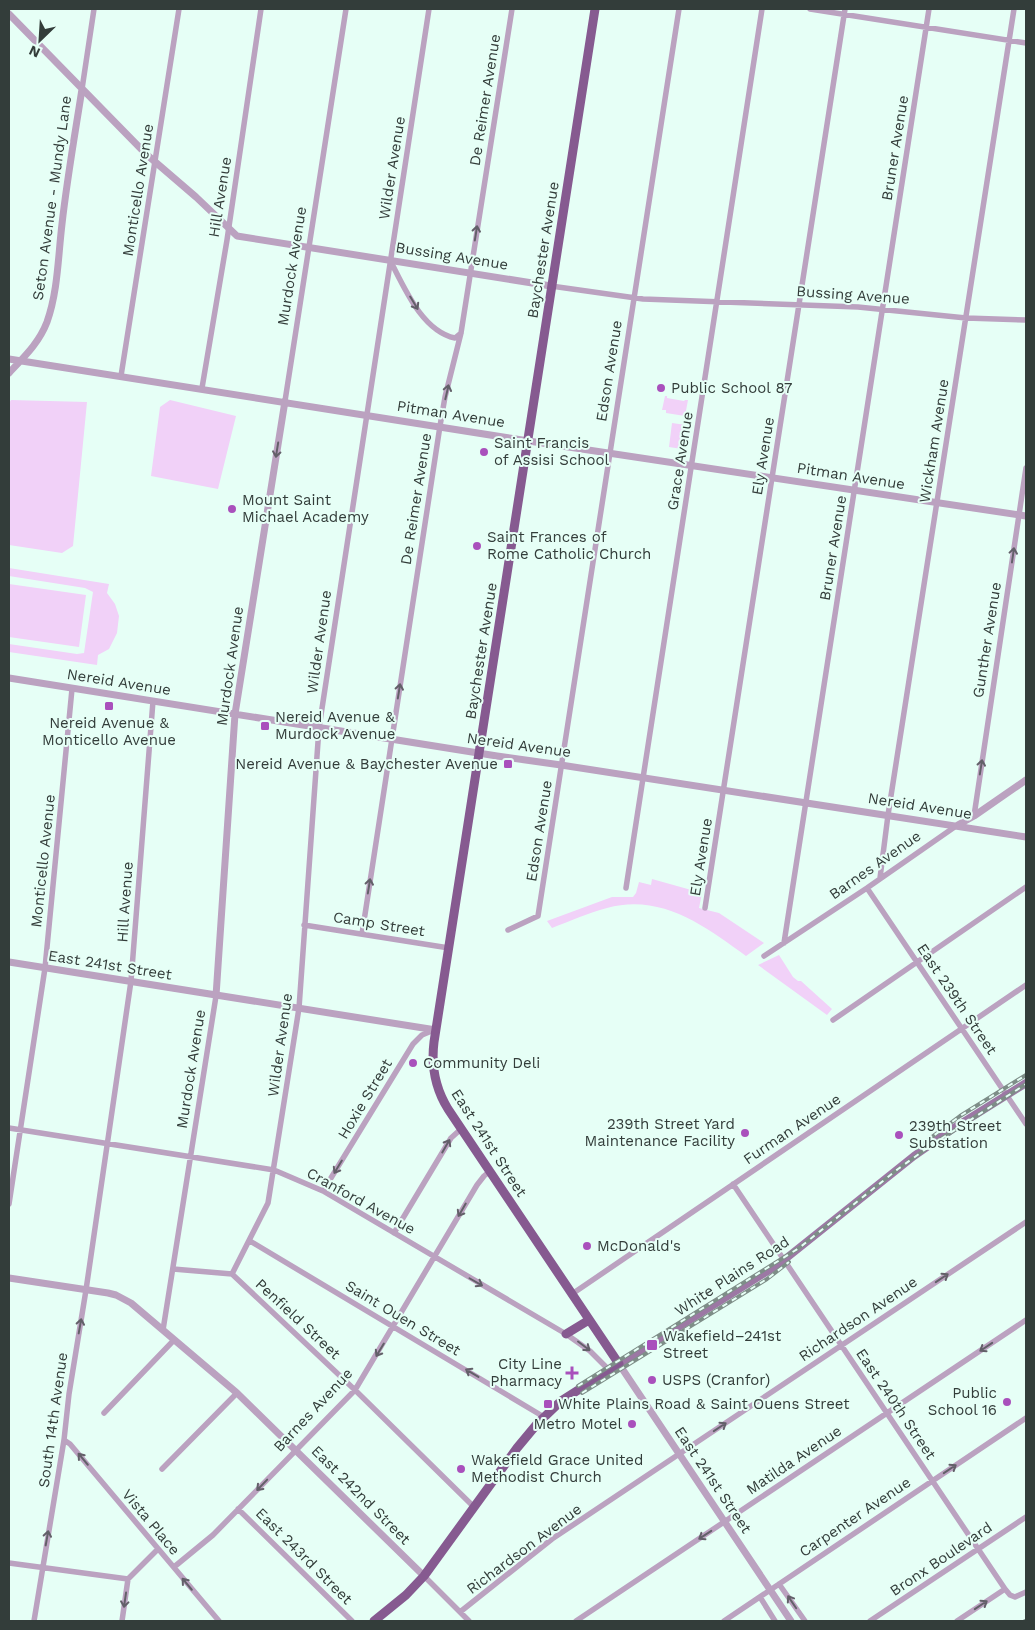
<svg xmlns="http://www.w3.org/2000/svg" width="1035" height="1630" viewBox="0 0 1035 1630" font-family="'Work Sans',sans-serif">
	<rect width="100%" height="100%" fill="#e6fff6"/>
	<path fill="#f1d1f8" d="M 665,396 L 667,396 L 667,398 L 684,401 L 685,400 L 688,400 L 685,416 L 666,413 L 666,410 L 662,410 Z
		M 11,400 L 87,402 L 73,546 L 62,553 L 9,545 L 9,403 Z
		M 170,400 L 236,416 L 218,489 L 151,476 L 160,407 Z
		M 672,423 L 686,425 L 682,449 L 669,447 Z
		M 9,568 L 109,584 L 107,593 L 115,604 L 119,616 L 117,633 L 109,649 L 98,655 L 97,665 L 9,652 L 9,644 L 77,654 L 84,653 L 93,592 L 85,588 L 9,576 Z
		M 9,584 L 86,595 L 79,647 L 9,637 Z
		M 652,879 L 702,893 L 699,908 L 719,913 L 764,943 L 746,956 C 705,926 661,893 607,908 C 588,913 570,921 552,928 L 547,921 L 612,897 L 633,897 L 636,893 L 639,882 L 651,885 Z
		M 779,955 L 793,977 L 798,981 L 801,981 L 832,1009 L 827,1015 L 758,965 Z"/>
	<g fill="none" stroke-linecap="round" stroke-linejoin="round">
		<path stroke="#bba2c0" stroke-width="5.5" d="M 810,9 L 1026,43
			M 82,89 L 94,9
			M 390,260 C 404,287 422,331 455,338 L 461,333
			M 551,286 L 643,299 L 858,307 L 966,318 L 1026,320
			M 121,376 L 179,9
			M 202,388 L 227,240 L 261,9
			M 285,401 L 346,9
			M 974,816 L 1026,468
			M 880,878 L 888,815 L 1014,9
			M 626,888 L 762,9
			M 867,888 L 1026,1124
			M 705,908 L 845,9
			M 304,925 L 449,948
			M 508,930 L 538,916 L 679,9
			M 362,934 L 440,426 L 445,397 L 461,333 L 512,9
			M 784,943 L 929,9
			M 764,956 L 867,888 L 956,826
			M 833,1020 L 1026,887
			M 9,1128 L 274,1170 L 323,1191 L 566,1334 L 590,1351 L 609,1370
			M 733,1184 L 1005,1589 L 1010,1595 L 1015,1597 L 1026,1592
			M 323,1191 L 413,1044 L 422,1035 L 434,1030
			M 9,1204 L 45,968 L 72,689
			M 394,1233 L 451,1138 L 461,1129
			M 250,1241 L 544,1417
			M 173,1269 L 232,1274 L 355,1390 L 474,1507
			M 232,1274 L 268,1203 L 299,1008 L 319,728 L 429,9
			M 572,1294 L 1026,985
			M 163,1330 L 216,996
			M 104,1413 L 174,1340
			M 64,1440 L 70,1444 L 219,1621
			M 162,1469 L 237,1393
			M 238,1509 L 352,1621
			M 9,1563 L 128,1579 L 158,1549
			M 174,1567 L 213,1535 L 355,1390 L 477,1185 L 484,1176 L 490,1171
			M 424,1576 L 469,1621
			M 779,1584 L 805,1621
			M 760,1597 L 775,1621
			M 460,1612 L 552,1539 L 1026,1222
			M 34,1621 L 64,1440 L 69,1394 L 86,1290 L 131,981 L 153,701
			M 122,1621 L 128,1579
			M 576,1621 L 1026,1320
			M 724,1621 L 1026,1418
			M 870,1621 L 1026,1517
			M 957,1621 L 1005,1589"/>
		<path stroke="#bba2c0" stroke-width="7" d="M 9,14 L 146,154 L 196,197 L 237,236 L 551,286
			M 9,359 L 522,440 L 1026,516
			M 9,373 C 24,357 39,343 47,322 C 58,291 58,257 62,224 C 67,179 75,134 82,89
			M 9,678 L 497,756 L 561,765 L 1026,837
			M 956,826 L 974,816 L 1026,780
			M 9,962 L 436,1030
			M 216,996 L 235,714 L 285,401
			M 9,1278 L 108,1293 L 116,1295 L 131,1303 L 237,1393 L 424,1576
			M 619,1364 L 791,1621"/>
		<path stroke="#9c78a4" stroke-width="8" d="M 619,1364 L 779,1264 L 914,1156 L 954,1128 L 1026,1083"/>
		<path stroke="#865a90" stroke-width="9" d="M 566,1334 L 589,1320
			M 374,1621 L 406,1595 L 424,1576 L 517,1448 L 537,1424 L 561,1401 L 619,1364 L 448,1109 C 435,1088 431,1066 434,1042 L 595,9"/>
		<defs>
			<path id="rail" d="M 917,1148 L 960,1116 L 1026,1075
				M 578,1386 L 799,1248 L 898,1169 L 930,1146 L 1026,1084
				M 582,1393 L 767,1279 L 789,1262
				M 1025,1621 L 1026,1621"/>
		</defs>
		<use href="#rail" stroke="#7e8e88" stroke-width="4"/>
		<use href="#rail" stroke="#e6fff6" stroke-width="2" stroke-dasharray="5.5" stroke-linecap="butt"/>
	</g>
	<defs><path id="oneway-shaft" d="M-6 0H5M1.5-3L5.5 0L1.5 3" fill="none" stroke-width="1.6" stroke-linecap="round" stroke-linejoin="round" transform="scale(1.25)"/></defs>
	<g stroke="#636069">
		<use href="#oneway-shaft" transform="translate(476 233) rotate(-81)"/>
		<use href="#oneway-shaft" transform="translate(414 303) rotate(59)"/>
		<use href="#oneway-shaft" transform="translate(447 392) rotate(-77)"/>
		<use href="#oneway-shaft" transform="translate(277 450) rotate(99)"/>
		<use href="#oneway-shaft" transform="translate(1013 555) rotate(-82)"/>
		<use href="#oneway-shaft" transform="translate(399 691) rotate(-81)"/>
		<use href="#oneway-shaft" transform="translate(981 767) rotate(-81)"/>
		<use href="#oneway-shaft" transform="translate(369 886) rotate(-81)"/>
		<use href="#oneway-shaft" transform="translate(446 1146) rotate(-60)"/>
		<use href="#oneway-shaft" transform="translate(338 1167) rotate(121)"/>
		<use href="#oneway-shaft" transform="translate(462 1210) rotate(120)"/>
		<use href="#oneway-shaft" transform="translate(942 1278) rotate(-34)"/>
		<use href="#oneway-shaft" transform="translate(476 1282) rotate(30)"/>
		<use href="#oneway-shaft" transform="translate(80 1326) rotate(-80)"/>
		<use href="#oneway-shaft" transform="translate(584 1346) rotate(37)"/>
		<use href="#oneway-shaft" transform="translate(986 1347) rotate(146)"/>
		<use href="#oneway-shaft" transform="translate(380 1350) rotate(121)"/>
		<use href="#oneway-shaft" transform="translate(472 1373) rotate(-149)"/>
		<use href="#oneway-shaft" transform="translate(720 1427) rotate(-34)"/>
		<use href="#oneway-shaft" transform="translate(83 1459) rotate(-130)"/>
		<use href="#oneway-shaft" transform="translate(950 1469) rotate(-34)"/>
		<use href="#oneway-shaft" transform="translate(262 1485) rotate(134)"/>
		<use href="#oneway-shaft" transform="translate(705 1535) rotate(147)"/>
		<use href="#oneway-shaft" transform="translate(47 1538) rotate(-80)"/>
		<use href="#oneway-shaft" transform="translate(187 1584) rotate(-130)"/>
		<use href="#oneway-shaft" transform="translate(125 1600) rotate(98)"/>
		<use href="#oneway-shaft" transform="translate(792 1602) rotate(-124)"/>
		<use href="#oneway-shaft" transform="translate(981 1605) rotate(-34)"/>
	</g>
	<g fill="#a950bc" stroke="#e6fff6" stroke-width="2">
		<circle cx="661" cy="388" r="5"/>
		<circle cx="484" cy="452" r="5"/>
		<circle cx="232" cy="509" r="5"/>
		<circle cx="477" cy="546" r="5"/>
		<rect x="104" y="701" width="10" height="10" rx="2.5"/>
		<rect x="260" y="721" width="10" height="10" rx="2.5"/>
		<rect x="503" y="759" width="10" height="10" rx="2.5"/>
		<circle cx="413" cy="1063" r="5"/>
		<circle cx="745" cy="1133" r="5"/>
		<circle cx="899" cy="1135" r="5"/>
		<circle cx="587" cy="1246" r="5"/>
		<rect x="646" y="1339" width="12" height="12" rx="2.5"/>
		<path d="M569.5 1365.5h5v5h5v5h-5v5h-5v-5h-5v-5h5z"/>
		<circle cx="652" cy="1380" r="5"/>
		<circle cx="1007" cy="1402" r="5"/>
		<rect x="543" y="1399" width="10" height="10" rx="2.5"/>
		<circle cx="632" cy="1424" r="5"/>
		<circle cx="461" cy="1469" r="5"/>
	</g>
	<g text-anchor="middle" stroke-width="4" stroke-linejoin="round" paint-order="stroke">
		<g font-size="15" fill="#333d3a" stroke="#e6fff6">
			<text transform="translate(485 100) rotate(-81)" y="5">De Reimer Avenue</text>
			<text transform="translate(895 148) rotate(-81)" y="5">Bruner Avenue</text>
			<text transform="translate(392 168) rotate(-81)" y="5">Wilder Avenue</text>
			<text transform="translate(138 190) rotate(-81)" y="5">Monticello Avenue</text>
			<text transform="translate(220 197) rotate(-81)" y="5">Hill Avenue</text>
			<text transform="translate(52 198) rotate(-82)" y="5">Seton Avenue - Mundy Lane</text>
			<text transform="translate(543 250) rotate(-81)" y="5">Baychester Avenue</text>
			<text transform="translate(452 256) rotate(9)" y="5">Bussing Avenue</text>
			<text transform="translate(292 266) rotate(-81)" y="5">Murdock Avenue</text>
			<text transform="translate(853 295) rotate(4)" y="5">Bussing Avenue</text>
			<text transform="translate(609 371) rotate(-81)" y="5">Edson Avenue</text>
			<text transform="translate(451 414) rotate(9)" y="5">Pitman Avenue</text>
			<text transform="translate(934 441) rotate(-81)" y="5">Wickham Avenue</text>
			<text transform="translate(763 456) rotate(-81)" y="5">Ely Avenue</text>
			<text transform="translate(680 461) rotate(-81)" y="5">Grace Avenue</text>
			<text transform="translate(851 476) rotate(9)" y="5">Pitman Avenue</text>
			<text transform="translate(416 499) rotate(-81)" y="5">De Reimer Avenue</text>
			<text transform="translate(833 548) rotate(-81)" y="5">Bruner Avenue</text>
			<text transform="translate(987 640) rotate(-81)" y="5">Gunther Avenue</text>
			<text transform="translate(319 642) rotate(-82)" y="5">Wilder Avenue</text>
			<text transform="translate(481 651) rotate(-81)" y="5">Baychester Avenue</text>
			<text transform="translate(230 666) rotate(-82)" y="5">Murdock Avenue</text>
			<text transform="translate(119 682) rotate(9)" y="5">Nereid Avenue</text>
			<text transform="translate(519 745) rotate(8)" y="5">Nereid Avenue</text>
			<text transform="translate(920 806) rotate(9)" y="5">Nereid Avenue</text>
			<text transform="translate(539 831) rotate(-81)" y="5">Edson Avenue</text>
			<text transform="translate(701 857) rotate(-81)" y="5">Ely Avenue</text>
			<text transform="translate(43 861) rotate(-84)" y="5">Monticello Avenue</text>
			<text transform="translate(875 865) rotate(-35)" y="5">Barnes Avenue</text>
			<text transform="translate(125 902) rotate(-86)" y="5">Hill Avenue</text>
			<text transform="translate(379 924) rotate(9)" y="5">Camp Street</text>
			<text transform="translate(110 965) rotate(9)" y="5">East 241st Street</text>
			<text transform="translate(957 999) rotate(56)" y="5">East 239th Street</text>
			<text transform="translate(280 1045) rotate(-82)" y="5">Wilder Avenue</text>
			<text transform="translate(191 1069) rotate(-81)" y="5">Murdock Avenue</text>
			<text transform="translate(365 1099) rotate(-59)" y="5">Hoxie Street</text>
			<text transform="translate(792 1129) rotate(-34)" y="5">Furman Avenue</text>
			<text transform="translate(489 1143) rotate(57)" y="5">East 241st Street</text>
			<text transform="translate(361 1201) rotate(29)" y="5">Cranford Avenue</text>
			<text transform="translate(732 1276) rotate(-33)" y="5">White Plains Road</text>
			<text transform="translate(403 1318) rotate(31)" y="5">Saint Ouen Street</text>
			<text transform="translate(298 1319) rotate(43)" y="5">Penfield Street</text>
			<text transform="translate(858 1319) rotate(-34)" y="5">Richardson Avenue</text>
			<text transform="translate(896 1404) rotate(56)" y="5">East 240th Street</text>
			<text transform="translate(313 1410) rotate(-47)" y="5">Barnes Avenue</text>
			<text transform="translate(53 1420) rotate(-82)" y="5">South 14th Avenue</text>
			<text transform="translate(794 1460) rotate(-34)" y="5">Matilda Avenue</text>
			<text transform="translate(713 1480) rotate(56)" y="5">East 241st Street</text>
			<text transform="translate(361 1495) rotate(45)" y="5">East 242nd Street</text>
			<text transform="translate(855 1517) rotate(-34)" y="5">Carpenter Avenue</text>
			<text transform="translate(151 1522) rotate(50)" y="5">Vista Place</text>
			<text transform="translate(524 1549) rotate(-37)" y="5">Richardson Avenue</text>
			<text transform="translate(304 1556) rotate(45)" y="5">East 243rd Street</text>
			<text transform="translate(941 1559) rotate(-34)" y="5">Bronx Boulevard</text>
		</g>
		<g font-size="15" fill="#333d3a" stroke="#e6fff6" text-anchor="start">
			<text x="671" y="393">Public School 87</text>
			<text x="494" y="448">Saint Francis<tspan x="494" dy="17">of Assisi School</tspan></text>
			<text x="242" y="505">Mount Saint<tspan x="242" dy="17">Michael Academy</tspan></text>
			<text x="487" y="542">Saint Frances of<tspan x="487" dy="17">Rome Catholic Church</tspan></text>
			<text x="275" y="722">Nereid Avenue &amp;<tspan x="275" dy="17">Murdock Avenue</tspan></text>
			<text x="109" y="728" text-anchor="middle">Nereid Avenue &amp;<tspan x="109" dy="17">Monticello Avenue</tspan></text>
			<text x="498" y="769" text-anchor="end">Nereid Avenue &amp; Baychester Avenue</text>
			<text x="423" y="1068">Community Deli</text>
			<text x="735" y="1129" text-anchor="end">239th Street Yard<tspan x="735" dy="17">Maintenance Facility</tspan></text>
			<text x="909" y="1131">239th Street<tspan x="909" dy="17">Substation</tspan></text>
			<text x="597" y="1251">McDonald's</text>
			<text x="663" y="1341">Wakefield–241st<tspan x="663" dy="17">Street</tspan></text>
			<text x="562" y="1369" text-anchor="end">City Line<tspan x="562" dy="17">Pharmacy</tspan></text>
			<text x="662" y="1385">USPS (Cranfor)</text>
			<text x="997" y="1398" text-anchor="end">Public<tspan x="997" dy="17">School 16</tspan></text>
			<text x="558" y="1409">White Plains Road &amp; Saint Ouens Street</text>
			<text x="622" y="1429" text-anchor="end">Metro Motel</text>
			<text x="471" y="1465">Wakefield Grace United<tspan x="471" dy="17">Methodist Church</tspan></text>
		</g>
	</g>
	<rect width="1035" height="1630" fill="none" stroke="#333d3a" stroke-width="20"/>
	<g transform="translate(40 40) rotate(205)" stroke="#e6fff6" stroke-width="4" paint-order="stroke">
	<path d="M0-4L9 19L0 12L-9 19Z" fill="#333d3a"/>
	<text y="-8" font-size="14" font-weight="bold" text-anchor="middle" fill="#333d3a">N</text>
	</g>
</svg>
